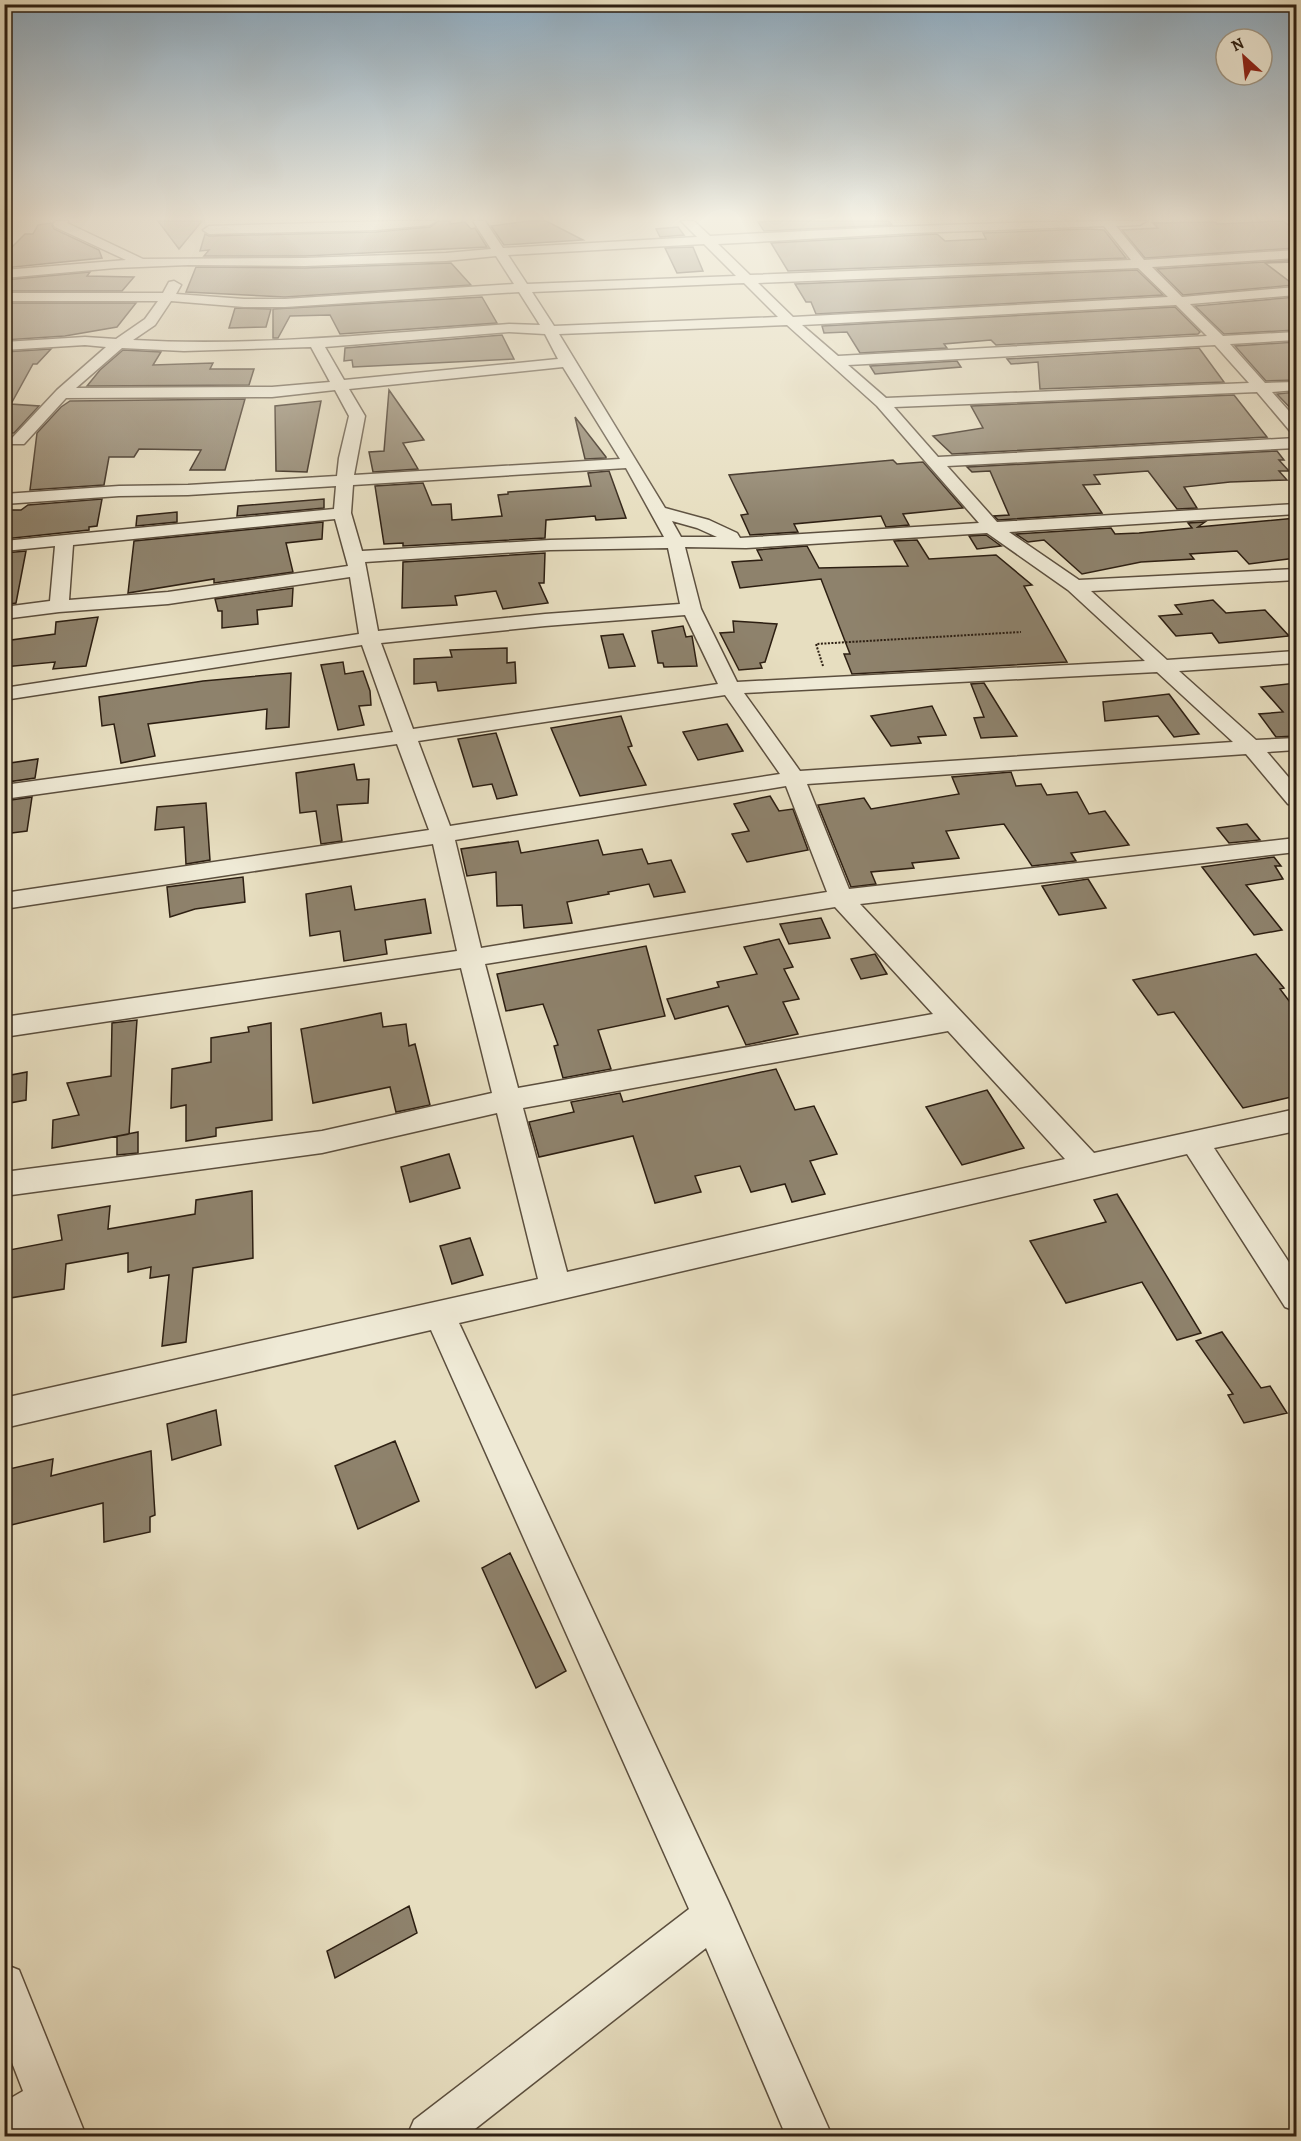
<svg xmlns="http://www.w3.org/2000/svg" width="1301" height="2141" viewBox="0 0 1301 2141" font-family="Alegreya,serif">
	<rect width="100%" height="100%" fill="#e7dec0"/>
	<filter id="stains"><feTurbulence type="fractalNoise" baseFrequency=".00333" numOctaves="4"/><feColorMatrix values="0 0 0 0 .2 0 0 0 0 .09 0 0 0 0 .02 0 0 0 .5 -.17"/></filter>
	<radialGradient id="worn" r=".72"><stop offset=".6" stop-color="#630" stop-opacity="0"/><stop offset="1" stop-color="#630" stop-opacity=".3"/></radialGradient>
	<path fill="#8e826c" stroke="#2d1f12" stroke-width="1.5" d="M 158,221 L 202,221 L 179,249 Z
		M 438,221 L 450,221 L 450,224 L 465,222 L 471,229 L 475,228 L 487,247 L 305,256 L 204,256 L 209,250 L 200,251 L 205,234 L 209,236 L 376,232 L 430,227 Z
		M 529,221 L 546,221 L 583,240 L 504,245 L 491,226 Z
		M 775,221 L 889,221 L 892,225 L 764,231 L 758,222 Z
		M 1283,221 L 1296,230 L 1296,248 L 1145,258 L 1122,230 L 1158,228 L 1153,223 L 1215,222 L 1218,224 Z
		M 51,223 L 54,229 L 99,250 L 102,258 L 4,268 L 4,255 L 25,234 L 33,234 L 38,225 Z
		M 678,227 L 684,235 L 660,237 L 656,229 Z
		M 1088,229 L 1104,230 L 1126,258 L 788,271 L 771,243 L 937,234 L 945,241 L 986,239 L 983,233 Z
		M 693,247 L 703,271 L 677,273 L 665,248 Z
		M 1296,260 L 1296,262 L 1265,263 L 1294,285 L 1183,295 L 1157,269 Z
		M 451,263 L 471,285 L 285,297 L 186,292 L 196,267 L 305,268 Z
		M 1137,270 L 1163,295 L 816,314 L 811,302 L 806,302 L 795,284 Z
		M 90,272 L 87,276 L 134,277 L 122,291 L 4,291 L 4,280 Z
		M 482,297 L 497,323 L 340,334 L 330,315 L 290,316 L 278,338 L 273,338 L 273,309 Z
		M 1296,297 L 1296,330 L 1224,334 L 1195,306 Z
		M 4,303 L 136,303 L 117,327 L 65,336 L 4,340 Z
		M 1175,307 L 1200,332 L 1198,334 L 996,345 L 991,340 L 944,344 L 947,348 L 860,353 L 847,332 L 824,333 L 822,326 Z
		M 235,308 L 271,309 L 266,327 L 229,328 Z
		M 502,335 L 514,359 L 353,367 L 352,360 L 344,361 L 345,348 Z
		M 1296,342 L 1296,380 L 1266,381 L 1235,346 Z
		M 1199,348 L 1224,382 L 1040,389 L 1038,362 L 1011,364 L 1007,359 Z
		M 51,349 L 37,364 L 33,364 L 11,404 L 39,406 L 14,433 L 4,433 L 4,352 Z
		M 123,350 L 161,352 L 153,365 L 213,363 L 210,369 L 254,369 L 249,385 L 87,386 L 100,370 Z
		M 957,361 L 961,367 L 875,374 L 870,366 Z
		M 389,390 L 424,440 L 403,443 L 418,469 L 373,472 L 369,452 L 384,451 Z
		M 1296,392 L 1296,414 L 1277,394 Z
		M 1234,395 L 1267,437 L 952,454 L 933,436 L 983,428 L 971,406 Z
		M 245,399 L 225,470 L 190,470 L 201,450 L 139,449 L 134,457 L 109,457 L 104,485 L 30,490 L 37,433 L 61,407 L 70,401 Z
		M 321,401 L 307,472 L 276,471 L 275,406 Z
		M 575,417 L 606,457 L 606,458 L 585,459 Z
		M 1277,451 L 1284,460 L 1279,460 L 1289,471 L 1279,471 L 1287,480 L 1230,482 L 1184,487 L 1197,508 L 1177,509 L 1148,471 L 1094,475 L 1100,484 L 1083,485 L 1102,513 L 998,520 L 994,516 L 1009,515 L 990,471 L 972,472 L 967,467 Z
		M 893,460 L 897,464 L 923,462 L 963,508 L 903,514 L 909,525 L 886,527 L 881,516 L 794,524 L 798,532 L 750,535 L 741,515 L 748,514 L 729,475 Z
		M 609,471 L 626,518 L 596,520 L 595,516 L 546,520 L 545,538 L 403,546 L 403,543 L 384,544 L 375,486 L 423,483 L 432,505 L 451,504 L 452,520 L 502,516 L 498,495 L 508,494 L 508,492 L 591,486 L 588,473 Z
		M 102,499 L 97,526 L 89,527 L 89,530 L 4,539 L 4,510 L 21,510 L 28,505 Z
		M 324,499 L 324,508 L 237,516 L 238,506 Z
		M 177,512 L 177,522 L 136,526 L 137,516 Z
		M 1296,518 L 1296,558 L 1249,564 L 1237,551 L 1190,554 L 1194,559 L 1141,562 L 1082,574 L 1044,540 L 1028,542 L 1016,534 L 1111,528 L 1115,534 L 1139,533 L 1192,528 L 1188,523 L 1205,522 L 1198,527 Z
		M 323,522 L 322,539 L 286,543 L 293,572 L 214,583 L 214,579 L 128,593 L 134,541 Z
		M 986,535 L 1001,546 L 977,549 L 969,536 Z
		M 917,540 L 929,559 L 996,555 L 1032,585 L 1024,586 L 1067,662 L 852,674 L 844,654 L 850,654 L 821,579 L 740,588 L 732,562 L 762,560 L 757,550 L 807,546 L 819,568 L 908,566 L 894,541 Z
		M 26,551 L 16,603 L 4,605 L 4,553 Z
		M 545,553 L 544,583 L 539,583 L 548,603 L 503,609 L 496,591 L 455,596 L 457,605 L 402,608 L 403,562 Z
		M 293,588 L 292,606 L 257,610 L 258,624 L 222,628 L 222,611 L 218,611 L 215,599 Z
		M 1213,600 L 1226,613 L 1265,610 L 1289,636 L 1219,643 L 1212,633 L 1176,636 L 1159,616 L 1182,614 L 1175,605 Z
		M 98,617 L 86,666 L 53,669 L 55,662 L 4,667 L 4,641 L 55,634 L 56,622 Z
		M 733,621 L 777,624 L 765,662 L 760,663 L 762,668 L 739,670 L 720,633 L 734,632 Z
		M 683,626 L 686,637 L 692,636 L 697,666 L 664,667 L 663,663 L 658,663 L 652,631 Z
		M 623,634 L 635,666 L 609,668 L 601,636 Z
		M 507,648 L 507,663 L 515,662 L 516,683 L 438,691 L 436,682 L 414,684 L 414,659 L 452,657 L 450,650 Z
		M 343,662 L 345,674 L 363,671 L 370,691 L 371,705 L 359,706 L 364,725 L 338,730 L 321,665 Z
		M 291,673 L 289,727 L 266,729 L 267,709 L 148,724 L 155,756 L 121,763 L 114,724 L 102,726 L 99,697 L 203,681 Z
		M 984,683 L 1017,736 L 981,738 L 974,718 L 984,717 L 971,684 Z
		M 1296,683 L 1296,736 L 1276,737 L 1259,714 L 1283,712 L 1261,687 Z
		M 1169,694 L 1199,734 L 1174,737 L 1158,716 L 1105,721 L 1103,702 Z
		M 932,706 L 946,735 L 918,737 L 921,743 L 891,746 L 871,716 Z
		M 621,716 L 632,746 L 628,747 L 646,785 L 580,796 L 551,728 Z
		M 727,724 L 743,751 L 698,760 L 683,732 Z
		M 496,733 L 512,780 L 517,795 L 497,799 L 492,784 L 473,787 L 458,739 Z
		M 38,759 L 35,778 L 7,782 L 10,763 Z
		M 354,764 L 357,780 L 369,779 L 368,803 L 337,805 L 342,841 L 321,844 L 316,811 L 300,813 L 296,773 Z
		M 1011,772 L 1016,786 L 1041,784 L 1047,795 L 1077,792 L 1089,814 L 1105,811 L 1129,845 L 1071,853 L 1076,861 L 1032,866 L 1004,824 L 946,831 L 959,858 L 912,863 L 914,868 L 871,872 L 876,884 L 851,887 L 818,805 L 864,798 L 871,809 L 959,794 L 952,777 Z
		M 770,796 L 779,811 L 793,809 L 808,850 L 747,862 L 732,834 L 749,831 L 734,804 Z
		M 32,797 L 27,831 L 4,834 L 4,801 Z
		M 206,803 L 210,860 L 186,864 L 184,827 L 155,830 L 157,807 Z
		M 1247,824 L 1260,840 L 1229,843 L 1217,828 Z
		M 598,840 L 603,855 L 642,849 L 648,864 L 671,860 L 685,892 L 654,897 L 649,884 L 608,892 L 609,894 L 567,902 L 572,923 L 524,928 L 522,905 L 497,906 L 496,872 L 467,876 L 461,849 L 518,841 L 521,853 Z
		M 1274,857 L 1281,866 L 1275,866 L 1283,879 L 1246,885 L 1282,930 L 1254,935 L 1202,867 Z
		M 243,877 L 245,902 L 195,909 L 170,917 L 167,887 Z
		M 1088,879 L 1106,908 L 1059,915 L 1042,886 Z
		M 351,886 L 355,910 L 425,899 L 431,933 L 385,940 L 387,954 L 344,961 L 340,931 L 310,936 L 306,894 Z
		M 821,918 L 830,938 L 789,944 L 780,924 Z
		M 779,939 L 793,967 L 784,969 L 799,999 L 783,1002 L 798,1034 L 746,1045 L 728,1006 L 675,1019 L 667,999 L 719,987 L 717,982 L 757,974 L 744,947 Z
		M 646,946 L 665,1016 L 598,1030 L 611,1069 L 563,1078 L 554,1046 L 558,1045 L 543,1004 L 506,1011 L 497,974 Z
		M 875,954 L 887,974 L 861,979 L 851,959 Z
		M 1256,954 L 1284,988 L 1280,989 L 1296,1010 L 1296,1096 L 1243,1108 L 1174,1012 L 1158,1015 L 1133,980 Z
		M 381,1013 L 383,1027 L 406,1024 L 409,1046 L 415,1044 L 430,1105 L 396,1112 L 390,1087 L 313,1103 L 301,1029 Z
		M 137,1020 L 129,1134 L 52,1148 L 53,1120 L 79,1115 L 67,1083 L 111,1076 L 112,1023 Z
		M 271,1023 L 272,1120 L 216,1128 L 216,1136 L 186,1141 L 186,1105 L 171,1108 L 172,1069 L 211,1062 L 211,1038 L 249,1032 L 248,1027 Z
		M 776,1069 L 795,1110 L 814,1106 L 837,1154 L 810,1161 L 825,1194 L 792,1202 L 785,1184 L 751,1192 L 740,1166 L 695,1176 L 701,1192 L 655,1203 L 633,1136 L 539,1157 L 529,1122 L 574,1112 L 571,1102 L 620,1093 L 623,1102 Z
		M 27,1072 L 26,1100 L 4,1104 L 6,1076 Z
		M 987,1090 L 1024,1148 L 962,1165 L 926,1107 Z
		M 138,1132 L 138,1153 L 117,1155 L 117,1136 Z
		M 449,1154 L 460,1188 L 410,1202 L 401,1167 Z
		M 252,1191 L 253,1258 L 193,1268 L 186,1342 L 162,1346 L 169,1275 L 150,1278 L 151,1267 L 128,1272 L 128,1253 L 66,1264 L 64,1289 L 4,1299 L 4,1251 L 62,1240 L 58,1215 L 110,1206 L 108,1229 L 195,1214 L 196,1200 Z
		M 1117,1194 L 1201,1333 L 1177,1340 L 1142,1282 L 1066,1303 L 1030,1241 L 1106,1222 L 1094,1200 Z
		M 470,1238 L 483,1275 L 452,1284 L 440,1246 Z
		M 1222,1332 L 1261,1388 L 1270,1386 L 1287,1413 L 1244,1423 L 1228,1395 L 1233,1394 L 1196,1341 Z
		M 216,1410 L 221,1445 L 172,1460 L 167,1424 Z
		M 395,1441 L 419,1501 L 358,1529 L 335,1466 Z
		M 151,1451 L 155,1515 L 150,1517 L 150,1532 L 104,1542 L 103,1503 L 7,1526 L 9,1469 L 53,1459 L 51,1476 Z
		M 510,1553 L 566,1671 L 536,1688 L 482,1568 Z
		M 409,1906 L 417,1933 L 335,1978 L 327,1951 Z"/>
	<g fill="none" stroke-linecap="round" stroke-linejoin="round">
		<defs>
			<path id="street" d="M 56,221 L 68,221 L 67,223 L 143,259 L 305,258 L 446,253 L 491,249 L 473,221 L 485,221 L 503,248 L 697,237 L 681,221 L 694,221 L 710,236 C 855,228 1000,221 1146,221 L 1140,225 L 1116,226 L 1144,260 L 1296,250 L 1296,258 L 1152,267 L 1182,297 L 1296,287 L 1296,295 L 1190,304 L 1223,336 L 1296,332 L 1296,340 L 1230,344 L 1265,383 L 1296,382 L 1296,390 L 1272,392 L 1296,419 L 1296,433 L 1290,431 L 1257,392 L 894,407 L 938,457 L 1296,438 L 1296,448 L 947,466 L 997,522 L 1296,504 L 1296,514 L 1009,532 L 1079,580 L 1296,569 L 1296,580 L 1091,591 L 1167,660 L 1296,651 L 1296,663 L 1179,671 L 1256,740 L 1296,738 L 1296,750 L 1267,752 L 1296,786 L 1296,806 L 1288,804 L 1246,754 L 807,784 L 849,889 L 1296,838 L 1296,852 L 860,904 L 1094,1153 L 1296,1109 L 1296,1131 L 1214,1148 L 1296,1273 L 1296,1311 L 1285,1307 L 1187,1154 L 459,1323 L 728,1901 L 832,2136 L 786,2136 L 706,1948 L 466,2136 L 407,2136 L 414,2120 L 689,1909 L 431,1330 L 4,1428 L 4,1398 L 538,1279 L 497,1113 L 322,1153 L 4,1196 L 4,1172 L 322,1131 L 492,1093 L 461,968 L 4,1037 L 4,1017 L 457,951 L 433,844 L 4,909 L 4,893 L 429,830 L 397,744 L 4,799 L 4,785 L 393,732 L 362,645 L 4,700 L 4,688 L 359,634 L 350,577 L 168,604 L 59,612 L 4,619 L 4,607 L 50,601 L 55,546 L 4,551 L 4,541 L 334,509 L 336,486 L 188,495 L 119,496 L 4,504 L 4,494 L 119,486 L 188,485 L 337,476 L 339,458 L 349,416 L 335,390 L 272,397 L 66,398 L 24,444 L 12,444 L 10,441 L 12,438 L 57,390 L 106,347 L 85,345 L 4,350 L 4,342 L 85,337 L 116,339 L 145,319 L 158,301 L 4,301 L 4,293 L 163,293 L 169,282 L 174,281 L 181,285 L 176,294 L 244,299 L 285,299 L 514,284 L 496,256 L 446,261 L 305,266 L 188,265 L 115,268 L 4,278 L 4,270 L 126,260 L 55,227 L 53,224 ZM 1104,226 L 1131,260 L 750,275 L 718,244 L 912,233 ZM 704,244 L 736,276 L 527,284 L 508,255 ZM 1138,268 L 1168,297 L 793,317 L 758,283 ZM 744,283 L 778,317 L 554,326 L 532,292 ZM 519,292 L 540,325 L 509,324 C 384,333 258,347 133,340 L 155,325 L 171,301 L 244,307 L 285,307 ZM 1176,305 L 1207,336 L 838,356 L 802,325 ZM 787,325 L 877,406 L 979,523 L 740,538 L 737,533 L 709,520 L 665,508 L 559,334 ZM 509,332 L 545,334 L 558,359 L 344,380 L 325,347 ZM 1215,345 L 1249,383 L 886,398 L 848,365 ZM 311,347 L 330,382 L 272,387 L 76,388 L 122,348 L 184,351 ZM 563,367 L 620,459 L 354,475 L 365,416 L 349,389 ZM 626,468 L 664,537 L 550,540 L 362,551 L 351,513 L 353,485 ZM 335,519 L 348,566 L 168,592 L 69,600 L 73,545 ZM 672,521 L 697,528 L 717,537 L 681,537 ZM 987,533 L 1068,590 L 1145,661 L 737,682 L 701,609 L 685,547 L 746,548 ZM 668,548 L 680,604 L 545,614 L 378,631 L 365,562 L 550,550 ZM 685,615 L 718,684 L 413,729 L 381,643 L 545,626 ZM 1157,672 L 1233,742 L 800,771 L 744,693 ZM 725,695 L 780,774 L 450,826 L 418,741 ZM 786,786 L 827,892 L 481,948 L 455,840 ZM 835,907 L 933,1014 L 518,1088 L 485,964 ZM 948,1031 L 1065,1159 L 567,1272 L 523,1108 Z
				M 395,221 L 436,221 L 430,225 L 376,230 L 209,234 L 203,230 L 209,226 Z
				M 4,1964 L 19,1970 L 86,2136 L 40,2136 L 39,2133 L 33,2136 L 4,2136 L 4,2102 L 23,2091 L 4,2042 Z"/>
		</defs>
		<use href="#street" stroke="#5c4f3e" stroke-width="3"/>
		<path stroke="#2d1f12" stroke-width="2" stroke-dasharray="2 1.5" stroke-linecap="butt" d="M 823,666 L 816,644 L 1021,632"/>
		<use href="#street" fill="#efead6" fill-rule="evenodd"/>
	</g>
	<linearGradient id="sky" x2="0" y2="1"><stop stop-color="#8eabc0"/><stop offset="0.42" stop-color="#f4f0e3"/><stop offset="1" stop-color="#f4f0e3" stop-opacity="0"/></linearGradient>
	<rect width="1301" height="520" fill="url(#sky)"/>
	<rect width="1301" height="2141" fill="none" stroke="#e7dec0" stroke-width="24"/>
	<rect x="6" y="6" width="1289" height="2129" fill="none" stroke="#2d1f12" stroke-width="3"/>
	<rect x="12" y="12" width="1277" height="2117" fill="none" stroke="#2d1f12" stroke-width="1.5"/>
	<g transform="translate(1244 57) rotate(333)"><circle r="28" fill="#efead6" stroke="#a19988" stroke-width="1.5"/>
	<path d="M0-4.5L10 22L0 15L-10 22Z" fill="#8f2418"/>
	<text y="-9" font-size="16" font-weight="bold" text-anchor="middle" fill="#2d1f12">N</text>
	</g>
	<rect width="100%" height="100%" filter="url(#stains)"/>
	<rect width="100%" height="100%" fill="url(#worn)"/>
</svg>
